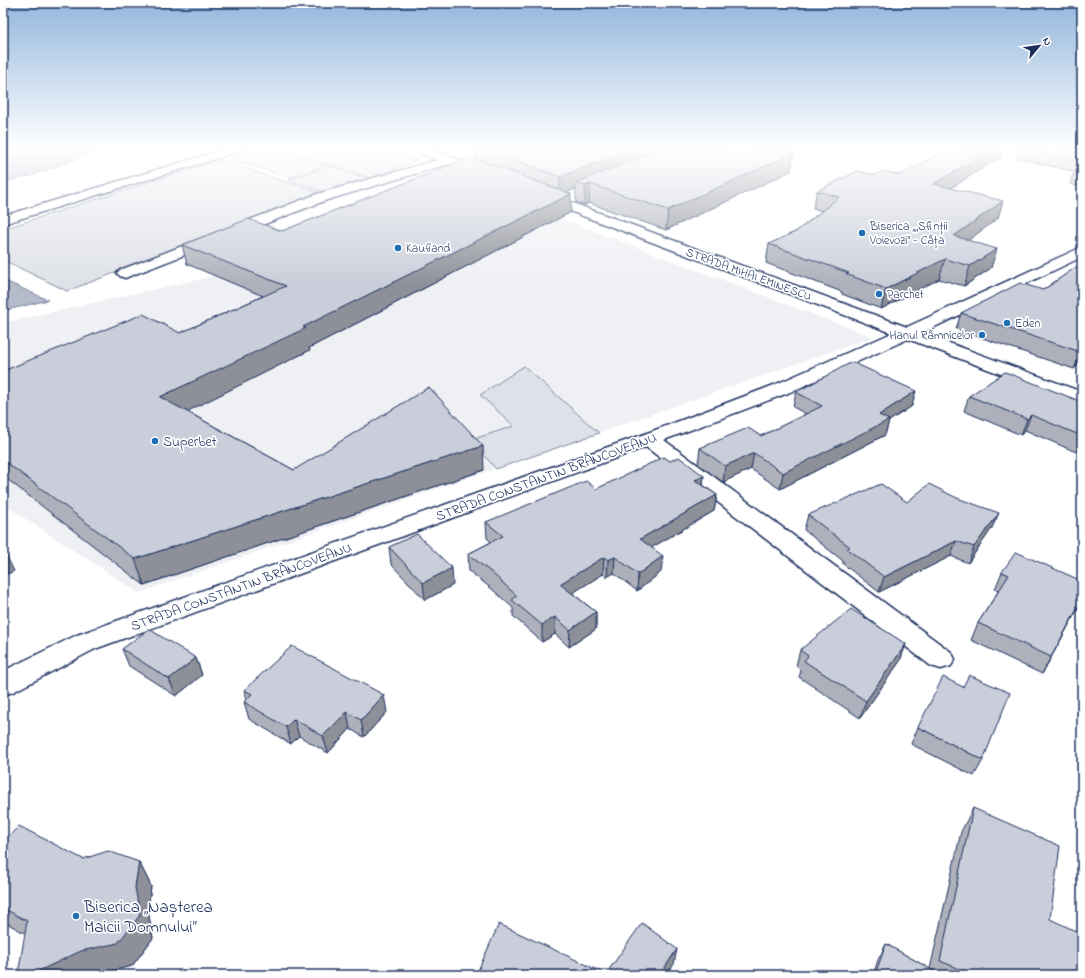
<svg xmlns="http://www.w3.org/2000/svg" width="1085" height="978" viewBox="0 0 1085 978" font-family="'Indie Flower',sans-serif">
	<rect width="100%" height="100%" fill="#fff"/>
	<filter id="ink" filterUnits="userSpaceOnUse"><feTurbulence type="fractalNoise" baseFrequency=".025" numOctaves="2"/><feDisplacementMap in="SourceGraphic" scale="8" xChannelSelector="R" yChannelSelector="G"/><feConvolveMatrix kernelMatrix="1 2 1 2 8 2 1 2 1" color-interpolation-filters="sRGB"/></filter>
	<g filter="url(#ink)">
		<path fill="#eff0f4" d="M 449,176 L 873,337 L 139,593 L 3,504 L 3,323 L 210,277 Z"/>
		<path fill="#dee1e7" stroke="#7c88a2" d="M 264,148 L 326,165 L 291,178 L 229,159 Z
			M 308,148 L 373,148 L 418,160 L 371,178 L 291,153 Z
			M 219,160 L 324,194 L 67,291 L 3,260 L 3,229 Z
			M 329,166 L 370,179 L 328,193 L 289,180 Z
			M 524,366 L 599,433 L 496,469 L 471,440 L 514,426 L 480,395 Z"/>
		<path fill="#b5bbca" stroke="#77839f" d="M 3,148 L 107,148 L 33,175 L 3,182 Z
			M 3,280 L 48,300 L 3,311 Z"/>
		<g fill="none" stroke-linecap="round" stroke-linejoin="round">
			<defs>
				<path id="minor" d="M 229,148 L 246,148 L 244,150 L 3,224 L 3,216 Z
					M 412,148 L 427,148 L 489,171 L 491,174 L 489,177 L 485,178 L 448,164 L 327,200 L 130,276 L 125,278 L 120,276 L 117,273 L 120,270 L 317,194 L 437,160 L 413,150 Z
					M 543,192 L 907,327 L 1082,247 L 1082,257 L 922,333 L 1082,392 L 1082,405 L 908,339 L 788,393 L 664,440 L 951,652 L 955,659 L 951,666 L 941,669 L 931,666 L 646,447 L 95,649 L 13,692 L 3,695 L 3,671 L 77,635 L 642,435 L 774,385 L 892,333 L 538,199 L 537,196 L 538,193 Z"/>
			</defs>
			<use href="#minor" stroke="#1b2f5e" stroke-width="3"/>
			<use href="#minor" fill="#fff" fill-rule="evenodd"/>
		</g>
		<path fill="#aeb1bb" stroke="#1b2f5e" d="M 461,148 L 798,148 L 789,152 L 791,171 L 666,230 L 589,203 L 585,205 L 576,202 L 576,189 L 567,192 L 571,212 L 309,348 L 310,350 L 186,411 L 294,470 L 484,470 L 144,585 L 3,476 L 3,371 L 180,333 L 263,296 L 187,264 L 182,245 L 282,231 L 476,159 L 475,150 L 473,151 Z
			M 1020,148 L 1082,148 L 1082,188 L 1070,184 L 1073,174 L 1076,172 L 1017,158 Z
			M 1000,157 L 951,188 L 998,218 L 968,240 L 991,268 L 964,286 L 939,279 L 881,309 L 842,294 L 842,292 L 766,263 L 769,244 L 797,231 L 822,211 L 813,208 L 817,191 L 875,175 L 900,175 Z
			M 1082,263 L 1082,361 L 1074,369 L 956,329 L 961,313 L 1043,290 Z
			M 796,392 L 912,406 L 889,421 L 885,435 L 780,489 L 751,469 L 723,482 L 698,464 L 700,448 L 761,436 L 806,414 L 793,407 Z
			M 969,396 L 1082,402 L 1082,447 L 1076,452 L 1025,430 L 1021,435 L 964,411 Z
			M 704,476 L 703,485 L 717,495 L 714,511 L 652,547 L 661,572 L 637,591 L 614,573 L 607,577 L 603,574 L 572,593 L 596,612 L 596,629 L 569,647 L 555,634 L 542,642 L 513,616 L 513,608 L 492,589 L 469,571 L 468,554 L 491,542 L 487,538 L 486,522 L 596,489 Z
			M 907,502 L 992,528 L 968,563 L 951,556 L 879,592 L 843,564 L 843,561 L 804,530 L 808,515 Z
			M 389,547 L 453,585 L 425,600 L 391,564 Z
			M 1002,572 L 1082,601 L 1042,674 L 971,640 L 978,623 L 999,590 L 995,589 Z
			M 906,644 L 900,661 L 860,718 L 799,677 L 801,671 L 796,666 L 800,650 Z
			M 122,649 L 196,658 L 202,675 L 176,696 L 129,666 Z
			M 244,690 L 387,712 L 364,737 L 350,729 L 328,753 L 299,736 L 291,744 L 249,719 L 244,702 L 247,699 Z
			M 918,727 L 983,760 L 974,776 L 911,744 Z
			M 973,808 L 1050,919 L 1082,975 L 873,975 L 878,960 L 886,944 L 930,969 L 961,832 Z
			M 3,842 L 83,859 L 139,862 L 151,886 L 148,911 L 153,938 L 132,966 L 97,974 L 3,921 Z"/>
		<path fill="#8d9099" stroke="#1b2f5e" d="M 472,148 L 475,148 L 475,150 L 473,151 Z
			M 635,148 L 678,148 L 576,183 L 576,189 L 560,195 L 560,177 Z
			M 766,148 L 798,148 L 763,164 Z
			M 994,148 L 1003,148 L 1000,157 L 930,201 L 934,184 Z
			M 794,153 L 791,171 L 666,230 L 668,210 Z
			M 590,184 L 589,203 L 585,205 L 585,186 Z
			M 571,194 L 571,212 L 309,348 L 310,350 L 168,421 L 160,397 Z
			M 1003,201 L 998,218 L 949,255 L 954,236 Z
			M 997,249 L 991,268 L 964,286 L 970,266 Z
			M 945,259 L 939,279 L 881,309 L 886,289 Z
			M 1082,350 L 1082,361 L 1074,369 L 1081,352 Z
			M 916,391 L 912,406 L 889,421 L 885,435 L 780,489 L 783,473 L 879,415 Z
			M 1031,415 L 1025,430 L 1021,435 L 1027,419 Z
			M 1082,439 L 1082,447 L 1076,452 Z
			M 483,446 L 484,470 L 144,585 L 135,559 Z
			M 754,453 L 751,469 L 723,482 L 725,466 Z
			M 704,476 L 702,492 L 695,480 Z
			M 717,495 L 714,511 L 639,555 L 640,539 Z
			M 999,513 L 992,528 L 968,563 L 974,547 Z
			M 956,541 L 951,556 L 879,592 L 884,577 Z
			M 3,549 L 14,571 L 3,576 Z
			M 663,556 L 661,572 L 637,591 L 638,574 Z
			M 604,557 L 603,574 L 560,601 L 560,584 Z
			M 615,557 L 614,573 L 607,577 L 608,560 Z
			M 452,568 L 453,585 L 425,600 L 423,583 Z
			M 1082,600 L 1082,601 L 1042,674 L 1051,657 Z
			M 596,612 L 596,629 L 569,647 L 570,630 Z
			M 555,617 L 555,634 L 542,642 L 542,625 Z
			M 906,644 L 900,661 L 860,718 L 866,701 Z
			M 196,658 L 202,675 L 176,696 L 169,679 Z
			M 384,695 L 387,712 L 364,737 L 361,720 Z
			M 347,712 L 350,729 L 328,753 L 323,736 Z
			M 294,719 L 299,736 L 291,744 L 286,727 Z
			M 139,862 L 151,886 L 148,911 L 153,938 L 132,966 L 95,975 L 30,975 L 135,887 Z
			M 677,949 L 674,964 L 667,975 L 660,975 Z"/>
		<path fill="#caceda" stroke="#1b2f5e" d="M 492,148 L 635,148 L 560,177 L 486,150 Z
			M 663,148 L 771,148 L 794,153 L 668,210 L 590,184 L 585,186 L 576,183 Z
			M 950,148 L 994,148 L 934,184 L 1003,201 L 954,236 L 997,249 L 970,266 L 945,259 L 886,289 L 846,274 L 849,273 L 769,244 L 797,231 L 839,197 L 817,191 L 858,171 L 875,175 L 882,171 L 900,175 Z
			M 1020,148 L 1082,148 L 1082,162 Z
			M 471,157 L 571,194 L 303,327 L 306,328 L 160,397 L 294,470 L 429,387 L 483,446 L 135,559 L 3,460 L 3,371 L 143,314 L 180,333 L 286,286 L 182,245 L 248,219 L 282,231 Z
			M 1082,169 L 1082,176 L 1073,174 Z
			M 1082,263 L 1082,350 L 1081,352 L 961,313 L 1020,283 L 1043,290 Z
			M 852,362 L 916,391 L 879,415 L 889,420 L 783,473 L 754,453 L 725,466 L 700,448 L 748,428 L 761,436 L 822,406 L 796,392 Z
			M 1005,372 L 1082,402 L 1082,436 L 1031,415 L 1027,419 L 969,396 Z
			M 664,457 L 670,461 L 679,457 L 704,476 L 695,480 L 717,495 L 640,539 L 663,556 L 638,574 L 615,557 L 608,560 L 604,557 L 560,584 L 596,612 L 570,630 L 555,617 L 542,625 L 512,600 L 517,596 L 492,573 L 468,554 L 503,536 L 486,522 L 586,481 L 596,489 Z
			M 881,484 L 907,502 L 929,484 L 957,498 L 999,513 L 974,547 L 956,541 L 884,577 L 847,549 L 850,547 L 808,515 Z
			M 417,534 L 452,568 L 423,583 L 389,547 Z
			M 1016,552 L 1082,581 L 1082,600 L 1051,657 L 978,623 L 1009,575 L 1002,572 Z
			M 851,609 L 906,644 L 866,701 L 804,661 L 808,656 L 800,650 Z
			M 149,629 L 196,658 L 169,679 L 122,649 Z
			M 292,646 L 384,695 L 361,720 L 347,712 L 323,736 L 294,719 L 286,727 L 244,702 L 252,694 L 244,690 Z
			M 969,675 L 1010,693 L 983,760 L 918,727 L 943,677 L 963,687 Z
			M 973,808 L 1060,846 L 1050,919 L 1082,934 L 1082,975 L 975,975 L 940,961 Z
			M 19,826 L 83,859 L 108,851 L 139,862 L 135,887 L 140,915 L 118,943 L 81,951 L 30,975 L 18,975 L 27,921 L 3,908 L 3,842 Z
			M 642,923 L 677,949 L 660,975 L 476,975 L 499,924 L 606,974 Z
			M 886,944 L 941,975 L 875,975 Z"/>
	</g>
	<linearGradient id="sky" x2="0" y2="1"><stop stop-color="#93b7dc"/><stop offset="0.52" stop-color="#fff"/><stop offset="1" stop-color="#fff" stop-opacity="0"/></linearGradient>
	<rect width="1085" height="285" fill="url(#sky)"/>
	<g fill="#1f6fb2" stroke="#fff" stroke-width="1.5">
		<circle cx="862" cy="233" r="4"/>
		<circle cx="398" cy="248" r="4"/>
		<circle cx="879" cy="294" r="4"/>
		<circle cx="1007" cy="323" r="4"/>
		<circle cx="982" cy="335" r="4"/>
		<circle cx="155" cy="441" r="4"/>
		<circle cx="76" cy="916" r="4"/>
	</g>
	<g text-anchor="middle" stroke-width="3.5" stroke-linejoin="round" paint-order="stroke">
		<g font-size="12" fill="#1b2f5e" stroke="#fff" text-anchor="start">
			<text x="870" y="230">Biserica „„Sfinții<tspan x="870" dy="14">Voievozi” - Câța</tspan></text>
			<text x="406" y="252">Kaufland</text>
			<text x="887" y="298">Parchet</text>
			<text x="1015" y="327">Eden</text>
			<text x="974" y="339" text-anchor="end">Hanul Râmnicelor</text>
		</g>
		<g font-size="12" fill="#1b2f5e" stroke="#fff">
			<text transform="translate(749 274) rotate(20)" y="4">STRADA MIHAI EMINESCU</text>
		</g>
		<g font-size="14" fill="#1b2f5e" stroke="#fff" text-anchor="start">
			<text x="163" y="446">Superbet</text>
		</g>
		<g font-size="14" fill="#1b2f5e" stroke="#fff">
			<text transform="translate(546 476) rotate(-20)" y="5">STRADA CONSTANTIN BRÂNCOVEANU</text>
			<text transform="translate(241 586) rotate(-20)" y="5">STRADA CONSTANTIN BRÂNCOVEANU</text>
		</g>
		<g font-size="17" fill="#1b2f5e" stroke="#fff" text-anchor="start">
			<text x="84" y="912">Biserica „Nașterea<tspan x="84" dy="20">Maicii Domnului”</tspan></text>
		</g>
	</g>
	<rect width="1085" height="978" fill="none" stroke="#fff" stroke-width="16"/>
	<rect x="8" y="8" width="1069" height="962" fill="none" stroke="#1b2f5e" stroke-width="1.5" filter="url(#ink)"/>
	<g transform="translate(1039 46) rotate(61)" stroke="#ffffff" stroke-width="3" paint-order="stroke">
	<path d="M0-3L7 15L0 10L-7 15Z" fill="#1b2f5e"/>
	<text y="-6" font-size="11" font-weight="bold" text-anchor="middle" fill="#1b2f5e">N</text>
	</g>
</svg>
